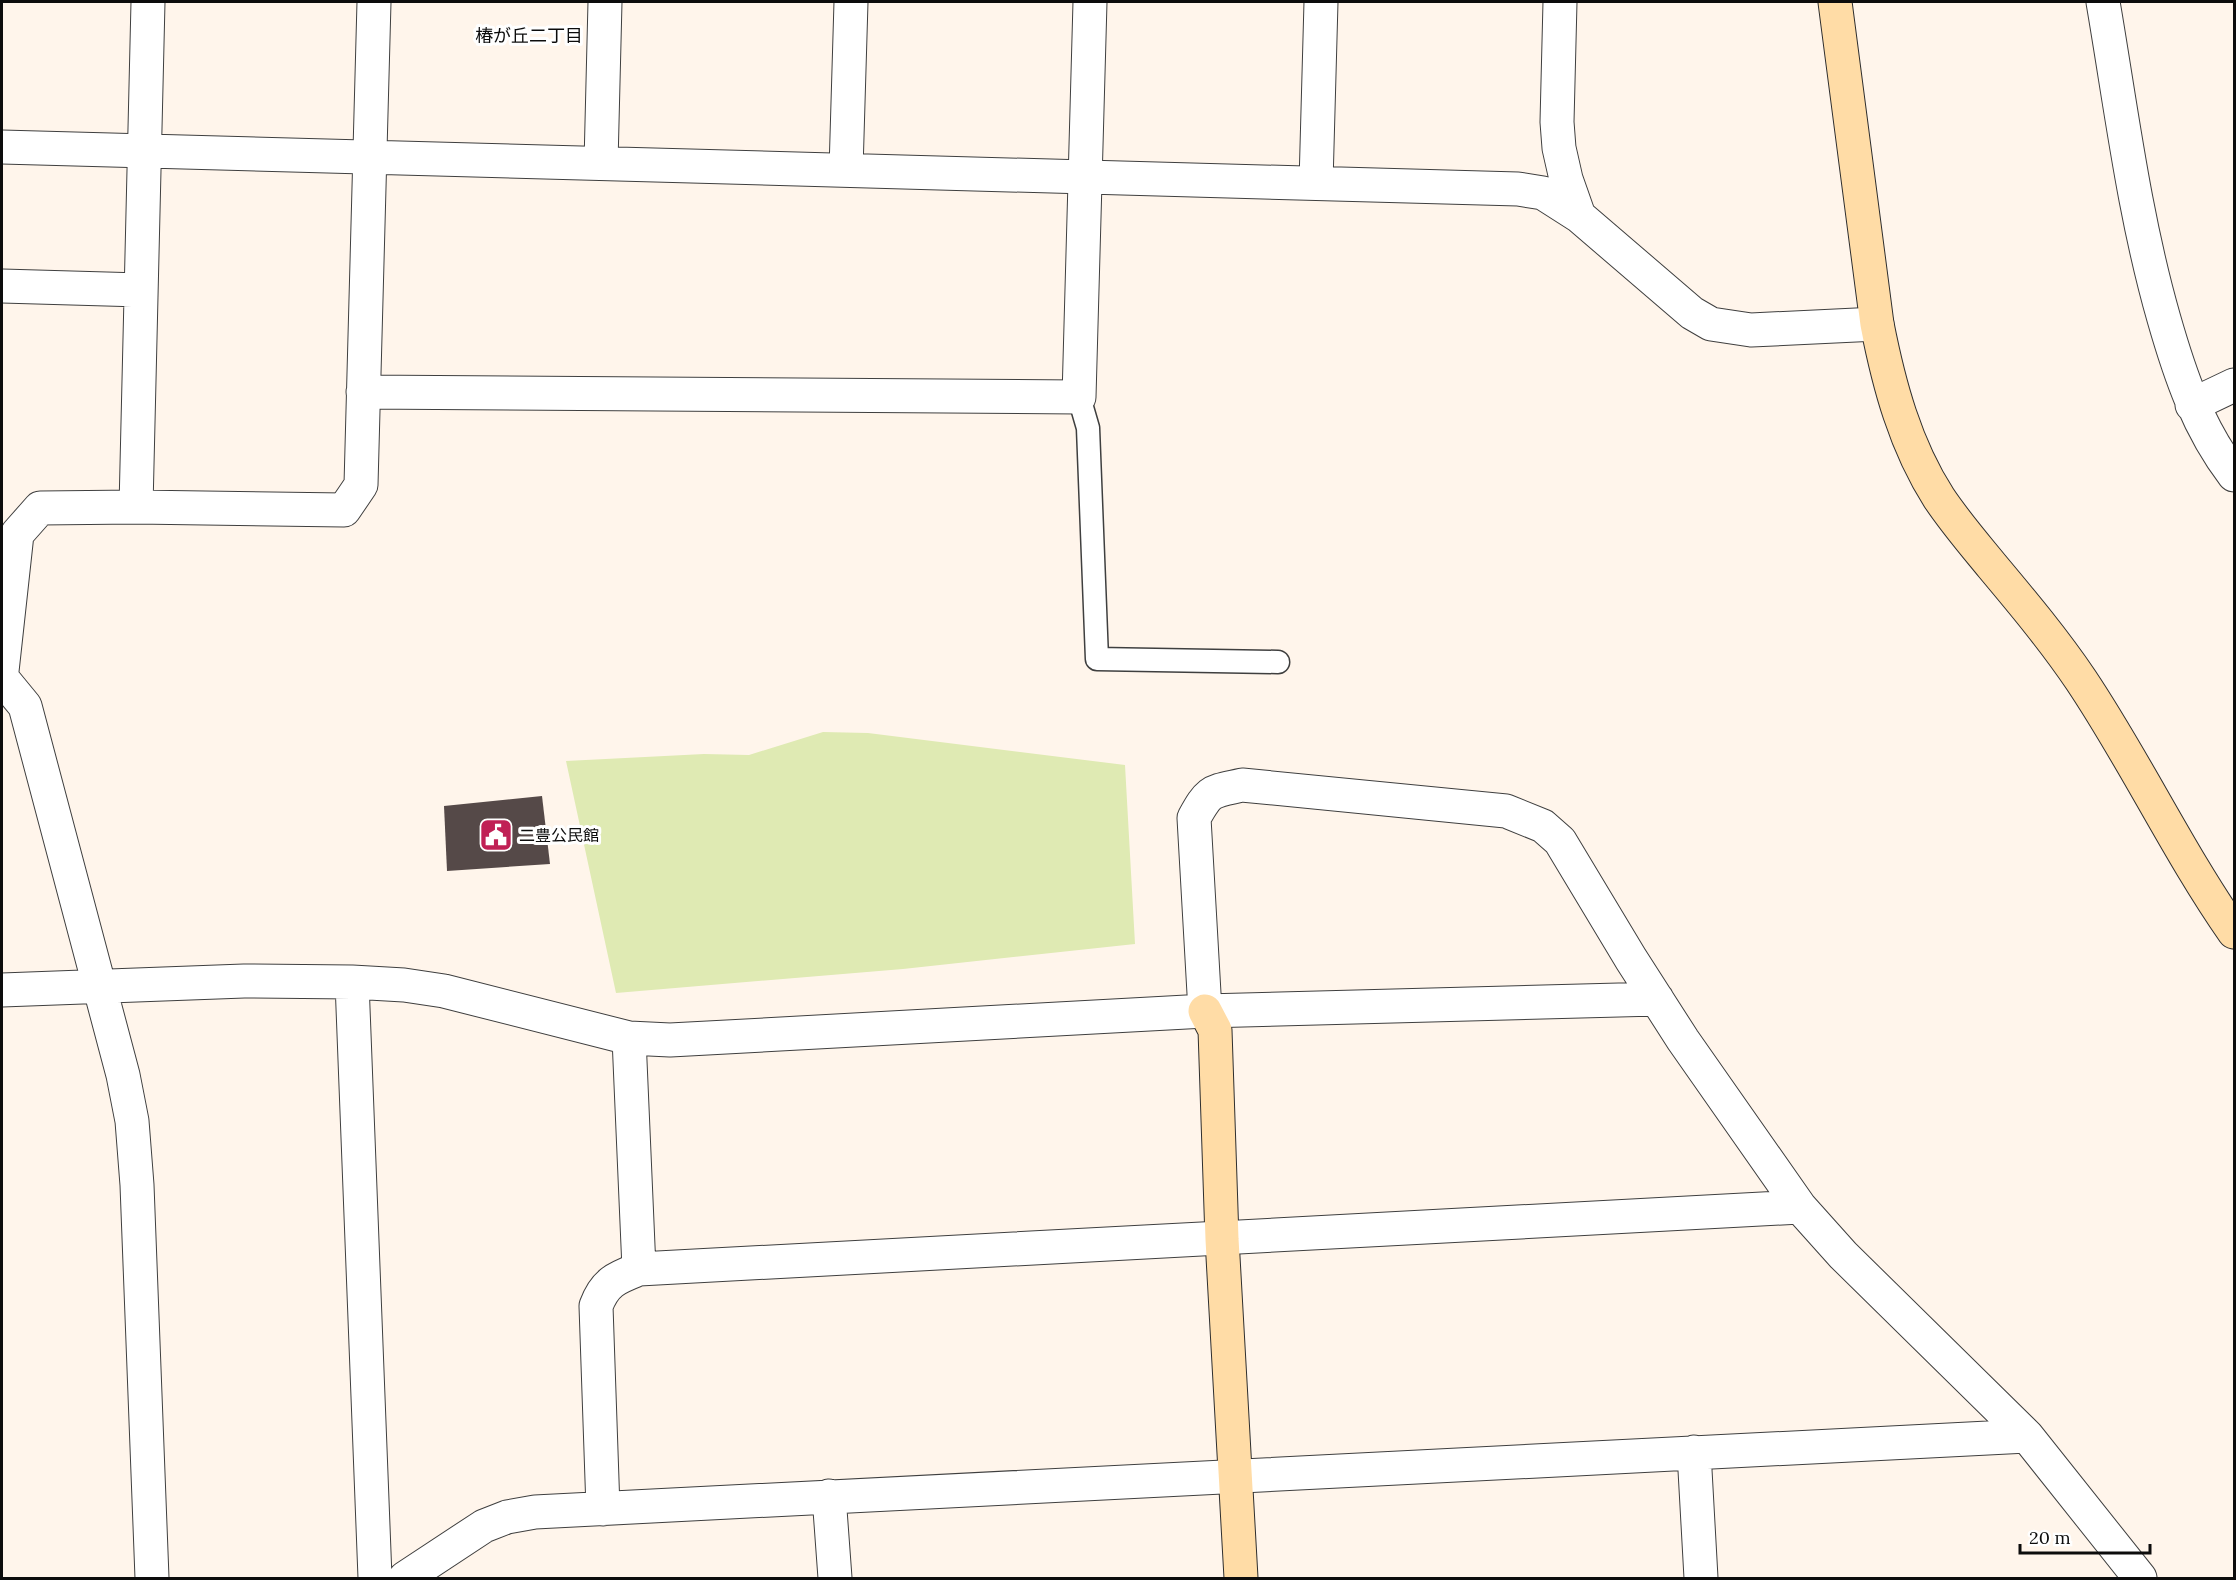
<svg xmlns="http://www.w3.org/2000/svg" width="2236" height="1580" viewBox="0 0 2236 1580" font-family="Lora,'Noto Sans JP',serif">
	<rect width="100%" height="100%" fill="#fff5eb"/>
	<path fill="#dfeab3" d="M 823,732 L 868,733 L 1125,765 L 1135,944 L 903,969 L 616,993 L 566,761 L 704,754 L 749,755 Z"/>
	<path fill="#554948" d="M 542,796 L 550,864 L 447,871 L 444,806 Z"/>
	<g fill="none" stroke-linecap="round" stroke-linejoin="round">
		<defs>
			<path id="lane" d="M 1079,397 L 1088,428 L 1097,659 L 1278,662"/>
			<path id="street" d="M 1560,2 L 1557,122 L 1559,148 L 1566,179 L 1579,216
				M 2103,2 C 2121,107 2134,215 2164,319 C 2180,375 2198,428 2234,475
				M 2,147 L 1518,189 L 1543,193 L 1579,216 L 1692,313 L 1711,324 L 1751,330 L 1877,324
				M 601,163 L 605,2
				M 846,170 L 851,2
				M 1316,183 L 1321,2
				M 2,286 L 141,290
				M 363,392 L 1079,397 L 1090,2
				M 2192,405 L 2234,385
				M 136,507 L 148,2
				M 2,671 L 17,534 L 40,508 L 136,507 L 344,510 L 361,485 L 374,2
				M 2,678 L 25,706 L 123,1075 L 132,1121 L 137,1185 L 152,1578
				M 352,982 L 375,1578
				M 2,990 L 244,981 L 352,982 L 404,985 L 444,991 L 629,1038 L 670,1040 L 1205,1011 L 1657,999
				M 1205,1011 L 1194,818 C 1210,789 1211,792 1242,785 L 1506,811 L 1543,826 L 1560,841 L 1631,959 L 1683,1040 L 1800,1207 L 1843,1255 L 2027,1436 L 2140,1578
				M 629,1038 L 639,1269
				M 1694,1452 L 1701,1578
				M 829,1496 L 835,1578
				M 603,1509 L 596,1306 C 605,1282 616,1278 639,1269 L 1800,1207
				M 405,1578 L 484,1526 L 507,1517 L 535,1512 L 2027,1436"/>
			<path id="secondary" d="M 1835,2 L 1877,324 C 1889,385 1905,445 1939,498 C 1955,522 1974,544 1992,566 C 2023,603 2054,640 2081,680 C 2136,762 2178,852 2234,932
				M 1205,1011 L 1215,1030 L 1222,1239 L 1241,1578"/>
		</defs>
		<use href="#lane" stroke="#3f3f3f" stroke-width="25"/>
		<use href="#street" stroke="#3f3f3f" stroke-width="35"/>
		<use href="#secondary" stroke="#2e2e2e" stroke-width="35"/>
		<use href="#lane" stroke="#fff" stroke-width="22"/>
		<use href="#street" stroke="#fff" stroke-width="33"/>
		<use href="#secondary" stroke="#ffdca6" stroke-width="33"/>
	</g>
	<defs>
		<symbol id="civic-square" viewBox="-11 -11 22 22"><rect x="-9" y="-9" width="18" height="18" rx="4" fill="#c02055" stroke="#fff"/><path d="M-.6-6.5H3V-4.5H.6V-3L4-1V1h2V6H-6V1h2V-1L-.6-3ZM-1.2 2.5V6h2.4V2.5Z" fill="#fff"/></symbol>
	</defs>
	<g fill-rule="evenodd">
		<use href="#civic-square" x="477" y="816" width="38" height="38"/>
	</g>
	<g text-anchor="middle" stroke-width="6" stroke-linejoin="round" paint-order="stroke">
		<g font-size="16" fill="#0c0c0c" stroke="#fff" text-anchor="start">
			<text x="519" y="841">二豊公民館</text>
		</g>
		<g font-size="18" fill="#0c0c0c" stroke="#fff">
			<text x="529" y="42">椿が丘二丁目</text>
		</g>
	</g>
	<rect width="2236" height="1580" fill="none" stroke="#0c0c0c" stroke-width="6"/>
	<path d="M2020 1544v9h130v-9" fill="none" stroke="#0c0c0c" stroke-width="3"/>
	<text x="2029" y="1544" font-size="18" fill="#0c0c0c" stroke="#ffffff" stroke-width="4.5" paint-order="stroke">20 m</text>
</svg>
